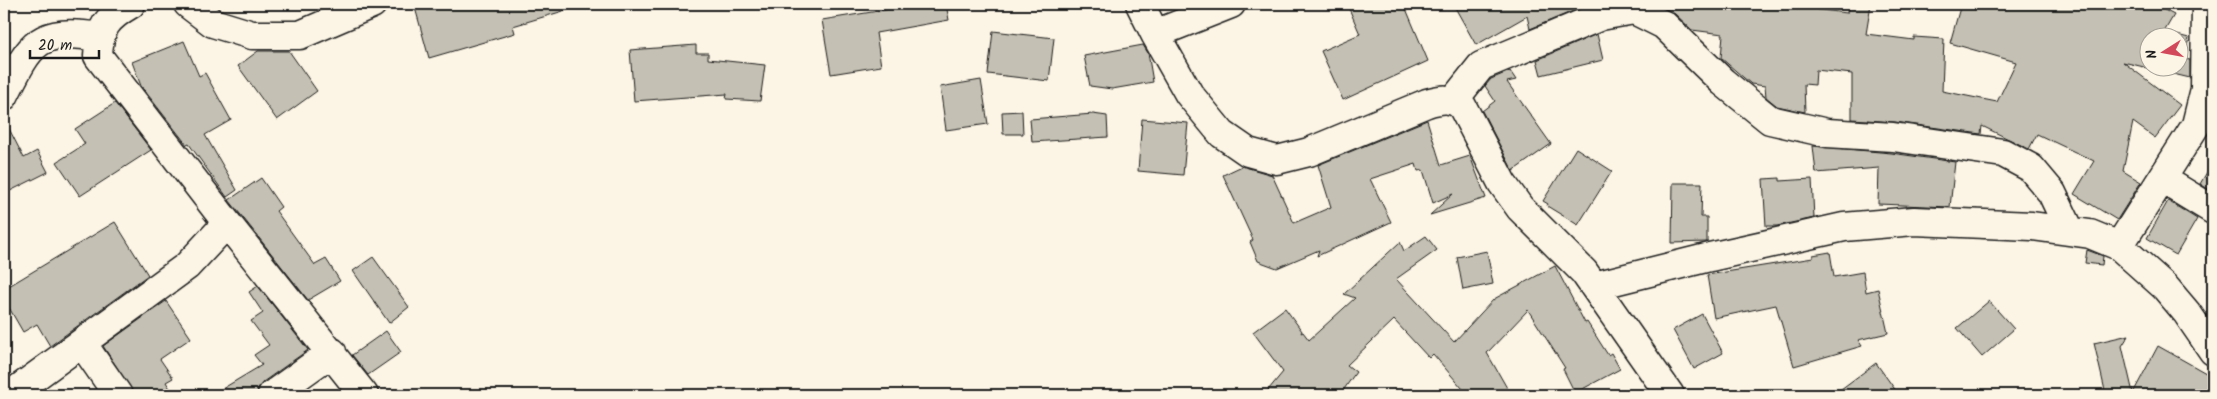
<svg xmlns="http://www.w3.org/2000/svg" width="2217" height="399" viewBox="0 0 2217 399" font-family="Kalam,sans-serif">
	<rect width="100%" height="100%" fill="#fcf5e5"/>
	<filter id="ink" filterUnits="userSpaceOnUse"><feTurbulence type="fractalNoise" baseFrequency=".02" numOctaves="2"/><feDisplacementMap in="SourceGraphic" scale="10" xChannelSelector="R" yChannelSelector="G"/><feConvolveMatrix kernelMatrix="1 2 1 2 8 2 1 2 1" color-interpolation-filters="sRGB"/></filter>
	<g filter="url(#ink)">
		<path fill="#c4c0b3" stroke="#1c1c1c" fill-rule="evenodd" d="M 414,4 L 569,4 L 570,9 L 513,26 L 515,33 L 429,58 Z
			M 896,4 L 946,4 L 949,20 L 876,33 L 881,66 L 831,74 L 822,20 L 897,8 Z
			M 1347,4 L 1404,4 L 1428,61 L 1343,100 L 1321,51 L 1360,34 Z
			M 1453,4 L 1590,4 L 1530,29 L 1527,16 L 1476,45 Z
			M 1656,4 L 1769,4 L 1847,13 L 1848,4 L 1871,4 L 1866,34 L 1914,40 L 1914,37 L 1944,39 L 1942,91 L 1997,102 L 2016,62 L 1950,43 L 1961,4 L 2153,4 L 2174,15 L 2164,32 L 2189,38 L 2184,59 L 2190,60 L 2190,78 L 2123,62 L 2180,105 L 2155,138 L 2133,122 L 2123,171 L 2141,182 L 2117,220 L 2074,194 L 2094,161 L 2037,134 L 2029,149 L 1982,126 L 1981,134 L 1895,122 L 1852,119 L 1852,74 L 1816,70 L 1815,85 L 1804,84 L 1805,112 L 1777,106 L 1766,97 L 1765,86 L 1751,84 L 1721,58 L 1723,34 L 1692,30 L 1675,14 ZM 2150,38 L 2180,38 L 2180,68 L 2150,68 Z
			M 993,31 L 1054,38 L 1049,81 L 988,74 Z
			M 1597,34 L 1603,60 L 1541,75 L 1537,60 Z
			M 184,41 L 199,76 L 205,73 L 231,120 L 205,135 L 237,190 L 227,197 L 189,144 L 187,145 L 141,86 L 132,62 Z
			M 696,45 L 696,53 L 708,53 L 708,59 L 765,65 L 760,101 L 726,99 L 727,94 L 634,101 L 630,50 Z
			M 1143,45 L 1148,53 L 1153,82 L 1112,89 L 1090,86 L 1084,56 Z
			M 258,51 L 289,51 L 317,91 L 277,120 L 238,66 Z
			M 1510,71 L 1516,80 L 1507,82 L 1551,144 L 1513,171 L 1482,111 L 1495,101 L 1485,86 L 1491,79 Z
			M 981,80 L 988,124 L 946,130 L 940,87 Z
			M 115,103 L 151,150 L 80,196 L 57,162 L 85,144 L 75,129 Z
			M 1022,111 L 1023,134 L 1003,134 L 1002,112 Z
			M 1093,114 L 1107,116 L 1108,137 L 1032,142 L 1030,119 Z
			M 4,119 L 24,158 L 37,151 L 48,172 L 4,194 Z
			M 1142,119 L 1188,123 L 1183,175 L 1138,171 Z
			M 1427,120 L 1441,165 L 1470,156 L 1486,198 L 1430,215 L 1453,194 L 1433,203 L 1423,170 L 1418,171 L 1416,164 L 1370,179 L 1391,222 L 1317,256 L 1319,250 L 1277,268 L 1258,261 L 1250,242 L 1253,240 L 1223,175 L 1242,166 L 1272,175 L 1294,223 L 1331,207 L 1318,165 Z
			M 1813,146 L 1891,153 L 1955,162 L 1950,207 L 1878,204 L 1879,168 L 1816,173 Z
			M 1576,148 L 1612,171 L 1578,225 L 1547,206 L 1548,204 L 1543,201 Z
			M 2210,167 L 2213,169 L 2213,192 L 2200,184 Z
			M 261,178 L 281,207 L 276,211 L 315,265 L 326,259 L 340,281 L 308,300 L 229,200 Z
			M 1780,178 L 1780,181 L 1812,179 L 1814,218 L 1777,226 L 1766,226 L 1763,179 Z
			M 1673,183 L 1702,183 L 1701,217 L 1707,217 L 1707,242 L 1672,243 Z
			M 2168,201 L 2197,219 L 2176,255 L 2147,238 Z
			M 115,222 L 148,275 L 50,346 L 37,324 L 23,332 L 4,299 L 4,289 Z
			M 1426,236 L 1437,250 L 1396,279 L 1454,342 L 1494,299 L 1555,266 L 1585,323 L 1587,322 L 1608,355 L 1611,353 L 1620,369 L 1575,393 L 1563,369 L 1565,368 L 1528,310 L 1487,353 L 1511,395 L 1468,395 L 1433,354 L 1429,358 L 1394,320 L 1347,365 L 1356,372 L 1340,395 L 1264,395 L 1283,372 L 1253,332 L 1285,308 L 1302,331 L 1301,333 L 1303,332 L 1309,340 L 1355,298 L 1344,294 L 1400,242 L 1404,251 Z
			M 2087,250 L 2103,256 L 2102,265 L 2085,263 Z
			M 1487,251 L 1493,284 L 1463,290 L 1457,257 Z
			M 1830,252 L 1834,277 L 1863,272 L 1866,292 L 1878,289 L 1888,333 L 1858,340 L 1862,346 L 1794,366 L 1776,305 L 1714,318 L 1707,275 L 1813,258 L 1813,255 Z
			M 373,257 L 409,307 L 389,323 L 353,271 Z
			M 258,286 L 308,350 L 263,382 L 258,388 L 257,395 L 212,395 L 262,365 L 254,355 L 269,345 L 251,321 L 263,313 L 249,292 Z
			M 166,301 L 191,338 L 160,359 L 173,378 L 166,382 L 174,395 L 135,395 L 103,346 Z
			M 1989,301 L 2014,329 L 1982,357 L 1957,328 Z
			M 1702,314 L 1723,353 L 1694,369 L 1673,330 Z
			M 386,331 L 401,352 L 368,375 L 352,355 Z
			M 2129,335 L 2122,346 L 2133,393 L 2158,346 L 2213,377 L 2213,395 L 2106,395 L 2094,343 Z
			M 1876,363 L 1899,395 L 1833,395 Z"/>
		<g fill="none" stroke-linecap="round" stroke-linejoin="round">
			<defs>
				<path id="minor" d="M 131,4 C 107,18 99,27 98,56 L 227,223 L 364,395
					M 188,4 L 213,23 L 252,35 L 300,35 L 372,4
					M 1140,4 L 1155,34 L 1189,94 L 1222,134 L 1248,152 L 1277,160 L 1309,152 L 1427,103 C 1441,99 1451,97 1462,106 L 1502,183 L 1520,208 L 1584,272 L 1670,395
					M 1155,34 L 1231,4
					M 4,96 C 30,44 37,27 99,37
					M 1454,100 L 1481,66 L 1601,16 L 1634,10 L 1664,25 L 1723,82 L 1770,120 L 1827,133 L 1893,137 L 2003,153 L 2031,168 L 2052,193 L 2070,231
					M 2162,179 L 2213,210
					M 2119,246 L 2196,125 L 2205,89 L 2206,4
					M 1594,286 L 1710,257 L 1844,227 L 1914,221 L 2032,226 L 2090,234 L 2119,246 L 2165,287 L 2187,313 L 2213,351
					M 82,343 L 118,395
					M 10,395 L 187,266 L 227,223
					M 272,395 L 332,352"/>
			</defs>
			<use href="#minor" stroke="#1c1c1c" stroke-width="31"/>
			<use href="#minor" stroke="#fcf5e5" stroke-width="28"/>
		</g>
	</g>
	<rect width="2217" height="399" fill="none" stroke="#fcf5e5" stroke-width="20"/>
	<rect x="10" y="10" width="2197" height="379" fill="none" stroke="#1c1c1c" stroke-width="2" filter="url(#ink)"/>
	<g transform="translate(2164 52) rotate(259)"><circle r="24" fill="#fcf5e5" stroke="#a29e95"/>
	<path d="M0-4L9 19L0 12L-9 19Z" fill="#d1495b"/>
	<text y="-8" font-size="14" font-weight="bold" text-anchor="middle" fill="#1c1c1c">N</text>
	</g>
	<path d="M30 50v8h69v-8" fill="none" stroke="#1c1c1c" stroke-width="2.5"/>
	<text x="38" y="50" font-size="15" fill="#1c1c1c" stroke="#fcf5e5" stroke-width="4" paint-order="stroke">20 m</text>
</svg>
